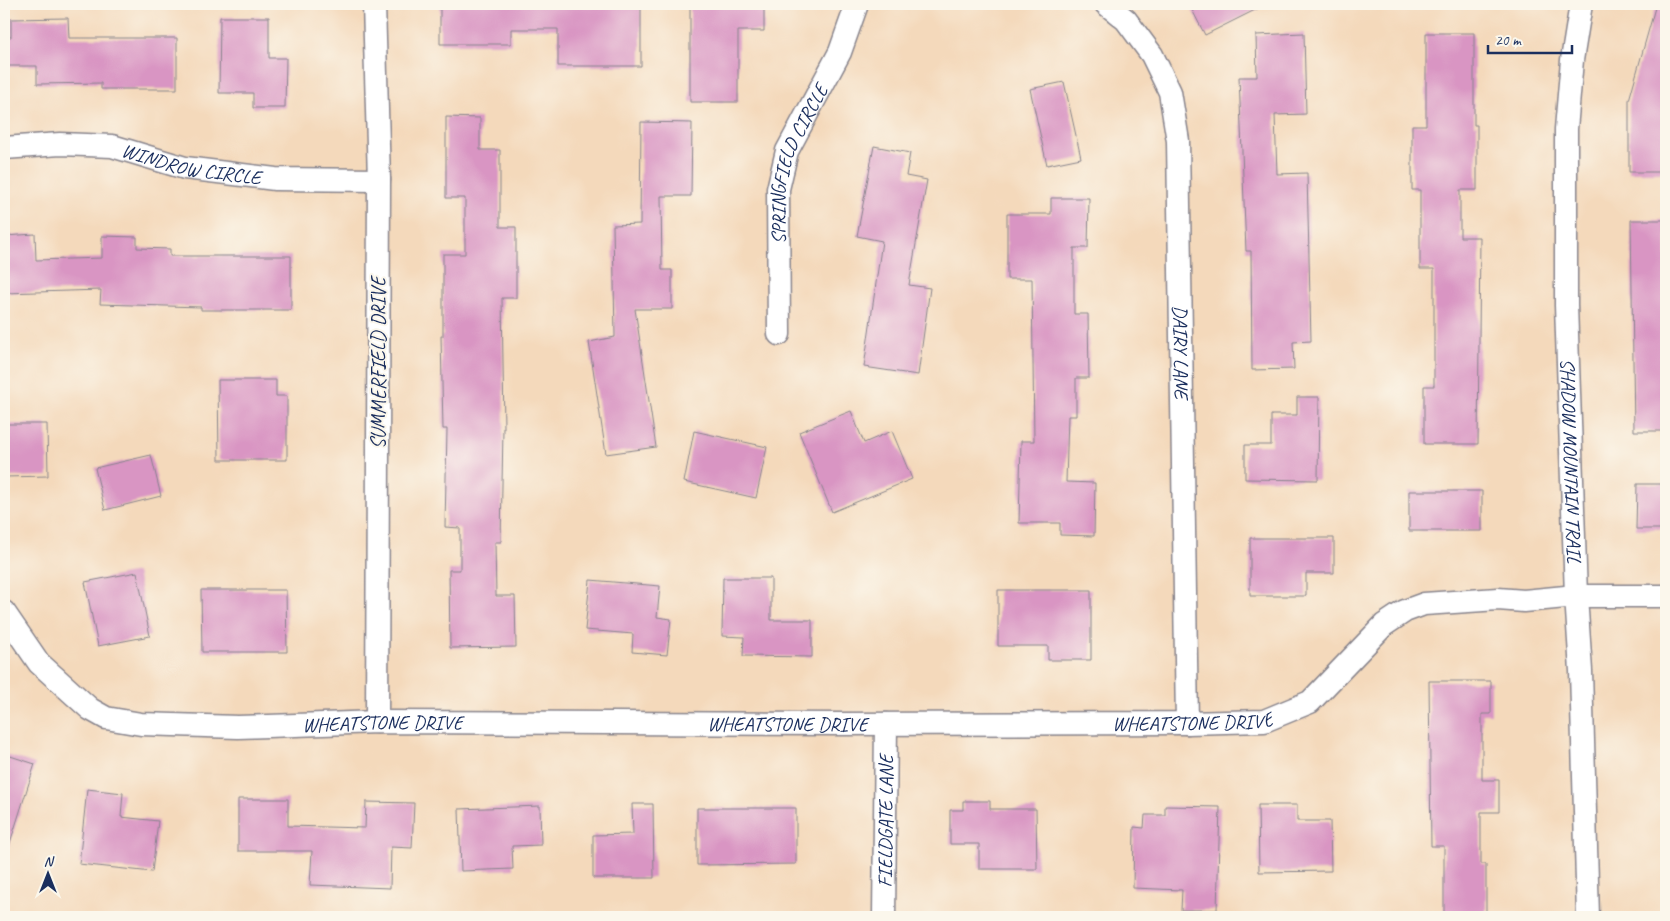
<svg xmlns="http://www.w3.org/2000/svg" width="1670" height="921" viewBox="0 0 1670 921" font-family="Caveat,sans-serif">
	<rect width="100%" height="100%" fill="#fbf7ec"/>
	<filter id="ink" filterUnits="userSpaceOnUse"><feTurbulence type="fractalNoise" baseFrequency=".02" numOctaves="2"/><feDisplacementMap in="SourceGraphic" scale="10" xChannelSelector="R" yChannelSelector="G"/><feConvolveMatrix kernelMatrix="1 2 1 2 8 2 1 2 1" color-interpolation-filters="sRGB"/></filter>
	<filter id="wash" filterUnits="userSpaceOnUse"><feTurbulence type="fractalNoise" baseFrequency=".0096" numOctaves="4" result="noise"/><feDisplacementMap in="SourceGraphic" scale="20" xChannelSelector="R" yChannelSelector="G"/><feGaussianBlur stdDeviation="1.12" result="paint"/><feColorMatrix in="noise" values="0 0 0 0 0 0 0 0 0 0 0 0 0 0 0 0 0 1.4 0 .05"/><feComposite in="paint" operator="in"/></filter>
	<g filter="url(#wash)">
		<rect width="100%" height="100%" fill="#f4d9bb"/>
		<g id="blocks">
			<path fill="#d995c3" d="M 440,4 L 641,4 L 641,66 L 558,66 L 558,29 L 511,29 L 511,44 L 440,44 Z
				M 690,4 L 764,4 L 764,31 L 738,31 L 738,102 L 690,102 Z
				M 1189,4 L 1267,4 L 1205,35 Z
				M 1656,4 L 1666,4 L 1666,172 L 1629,172 L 1629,100 Z
				M 220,17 L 269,17 L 269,58 L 286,58 L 285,108 L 253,108 L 253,93 L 219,93 Z
				M 68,18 L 69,38 L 177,38 L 177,89 L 101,89 L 101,83 L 37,84 L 37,66 L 4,66 L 4,37 L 11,37 L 11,19 Z
				M 1304,33 L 1306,114 L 1275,115 L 1277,174 L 1307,173 L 1311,341 L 1293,342 L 1294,369 L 1252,370 L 1251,251 L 1246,251 L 1239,77 L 1257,77 L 1256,35 Z
				M 1426,33 L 1474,33 L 1474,125 L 1477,125 L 1477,190 L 1460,190 L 1460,237 L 1480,237 L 1478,444 L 1424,444 L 1424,386 L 1434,386 L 1434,269 L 1420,269 L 1420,190 L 1412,190 L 1412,125 L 1426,125 Z
				M 1064,82 L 1081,158 L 1047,165 L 1030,89 Z
				M 446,117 L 480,118 L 480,150 L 500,150 L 500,227 L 516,227 L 516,298 L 502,298 L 504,428 L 503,428 L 501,542 L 495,542 L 496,596 L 515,596 L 516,647 L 450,648 L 449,570 L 460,570 L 460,528 L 445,527 L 447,429 L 443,429 L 441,336 L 443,336 L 443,254 L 465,254 L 465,198 L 446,198 Z
				M 641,122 L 692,123 L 691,196 L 661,196 L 662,270 L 672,270 L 672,309 L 635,309 L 656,447 L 606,454 L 589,342 L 615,337 L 613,225 L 640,224 Z
				M 874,146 L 910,153 L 906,176 L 927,180 L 909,285 L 930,288 L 918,375 L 864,367 L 882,241 L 857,236 Z
				M 1051,198 L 1089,198 L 1088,248 L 1074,248 L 1074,314 L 1088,314 L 1089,378 L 1076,378 L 1076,416 L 1068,416 L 1066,482 L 1095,483 L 1094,536 L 1060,535 L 1060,523 L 1019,523 L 1021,441 L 1034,441 L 1032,279 L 1007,279 L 1007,214 L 1051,214 Z
				M 1631,220 L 1666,220 L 1666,431 L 1634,431 Z
				M 35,234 L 36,260 L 102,258 L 102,236 L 137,237 L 137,248 L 170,249 L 170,256 L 291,256 L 291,310 L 201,310 L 201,307 L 100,304 L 101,290 L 4,293 L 4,236 Z
				M 218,380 L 276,380 L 276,396 L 287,396 L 287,460 L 219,460 Z
				M 1297,397 L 1319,397 L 1318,480 L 1245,479 L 1245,445 L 1271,445 L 1271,415 L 1297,415 Z
				M 851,411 L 864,443 L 892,431 L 912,479 L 832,512 L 799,432 Z
				M 4,424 L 47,424 L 48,476 L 4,477 Z
				M 694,431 L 767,447 L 756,498 L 684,482 Z
				M 151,455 L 161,496 L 105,510 L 95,468 Z
				M 1637,484 L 1666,484 L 1666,529 L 1636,529 Z
				M 1409,491 L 1482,491 L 1482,531 L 1409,531 Z
				M 1250,538 L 1334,538 L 1334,573 L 1306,573 L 1306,596 L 1250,596 Z
				M 137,572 L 150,636 L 98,646 L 85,582 Z
				M 723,578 L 771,578 L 771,620 L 812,620 L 812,657 L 743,656 L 744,637 L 722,636 Z
				M 590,580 L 660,586 L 657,617 L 671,619 L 667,655 L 632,652 L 633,634 L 585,630 Z
				M 201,590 L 286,590 L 287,652 L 202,652 Z
				M 998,590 L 1091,590 L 1091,660 L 1048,660 L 1048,646 L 998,646 Z
				M 1429,681 L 1491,681 L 1491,714 L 1482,714 L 1482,780 L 1499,780 L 1499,812 L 1481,812 L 1481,864 L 1486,864 L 1486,917 L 1444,917 L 1444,846 L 1431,846 Z
				M 4,754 L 35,764 L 9,846 L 4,845 Z
				M 87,789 L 123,793 L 121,817 L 158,821 L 152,872 L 79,864 Z
				M 238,799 L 288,799 L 288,826 L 365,828 L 366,802 L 414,803 L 412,848 L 391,847 L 390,888 L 310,885 L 312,851 L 238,851 Z
				M 963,801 L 990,801 L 990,809 L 1036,809 L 1037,869 L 979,869 L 979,844 L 950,844 L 950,810 L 963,810 Z
				M 632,804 L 653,804 L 654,878 L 593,878 L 593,835 L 633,834 Z
				M 1258,805 L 1297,805 L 1297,821 L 1330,821 L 1331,871 L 1259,872 Z
				M 540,806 L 541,845 L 512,846 L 513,869 L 461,871 L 459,809 Z
				M 1165,806 L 1220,807 L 1217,910 L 1181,910 L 1182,890 L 1133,888 L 1134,827 L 1144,828 L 1145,815 L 1165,815 Z
				M 697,808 L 796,808 L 796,864 L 697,865 Z"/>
		</g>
	</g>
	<g filter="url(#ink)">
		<use href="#blocks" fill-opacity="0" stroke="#88848c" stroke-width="1"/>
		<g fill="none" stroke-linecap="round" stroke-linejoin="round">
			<defs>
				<g id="minor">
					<path d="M 374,4 L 379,180 L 377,722"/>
					<path id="s1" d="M 1106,4 L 1126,20 L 1152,55 L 1170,92 L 1178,141 L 1187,723"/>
					<path id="s2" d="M 1581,4 L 1572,60 L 1566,129 L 1566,305 L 1576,596 L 1581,671 L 1588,917"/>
					<path id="s3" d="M 4,148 L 60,144 L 112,146 L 185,168 L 275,179 L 379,180"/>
					<path id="s4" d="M 779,334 L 778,189 L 787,151 L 840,52 L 857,4"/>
					<path id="s5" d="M 4,612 L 39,663 L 90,709 L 106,718 L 141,724 L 238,727 L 377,722 L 841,724 L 1187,723 L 1264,721 L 1310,702 L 1384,625 L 1405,611 L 1424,604 L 1498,599 L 1524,601 L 1576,596 L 1666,596"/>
					<path id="s6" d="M 884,917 L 886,724"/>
				</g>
			</defs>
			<use href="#minor" stroke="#88848c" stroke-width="25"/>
			<use href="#minor" stroke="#fff" stroke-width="22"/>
		</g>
	</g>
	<g text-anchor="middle" stroke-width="4" stroke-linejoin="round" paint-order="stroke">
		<g font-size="20" fill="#1b2f5e" stroke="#fbf7ec">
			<text dy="7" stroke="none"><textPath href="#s3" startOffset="190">WINDROW CIRCLE</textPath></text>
			<text dy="7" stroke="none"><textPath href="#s4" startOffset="174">SPRINGFIELD CIRCLE</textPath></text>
			<text dy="7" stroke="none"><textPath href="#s1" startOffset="371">DAIRY LANE</textPath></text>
			<text transform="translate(378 363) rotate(-90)" y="7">SUMMERFIELD DRIVE</text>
			<text dy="7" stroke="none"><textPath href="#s2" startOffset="458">SHADOW MOUNTAIN TRAIL</textPath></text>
			<text dy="7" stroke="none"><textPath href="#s5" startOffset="1236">WHEATSTONE DRIVE</textPath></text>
			<text dy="7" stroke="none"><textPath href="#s5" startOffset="426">WHEATSTONE DRIVE</textPath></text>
			<text dy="7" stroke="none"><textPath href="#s5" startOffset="831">WHEATSTONE DRIVE</textPath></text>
			<text dy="7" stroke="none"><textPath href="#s6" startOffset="96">FIELDGATE LANE</textPath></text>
		</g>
	</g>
	<rect width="1670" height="921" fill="none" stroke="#fbf7ec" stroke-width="20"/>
	<g transform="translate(48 874)" stroke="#fbf7ec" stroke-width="4" paint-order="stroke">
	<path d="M0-4L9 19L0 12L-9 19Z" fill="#1b2f5e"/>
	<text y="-8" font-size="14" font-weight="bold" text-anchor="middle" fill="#1b2f5e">N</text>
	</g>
	<path d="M1488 45v8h84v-8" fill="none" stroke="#1b2f5e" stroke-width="2.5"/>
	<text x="1495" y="45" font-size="15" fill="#1b2f5e" stroke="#fbf7ec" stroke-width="4" paint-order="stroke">20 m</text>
</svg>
